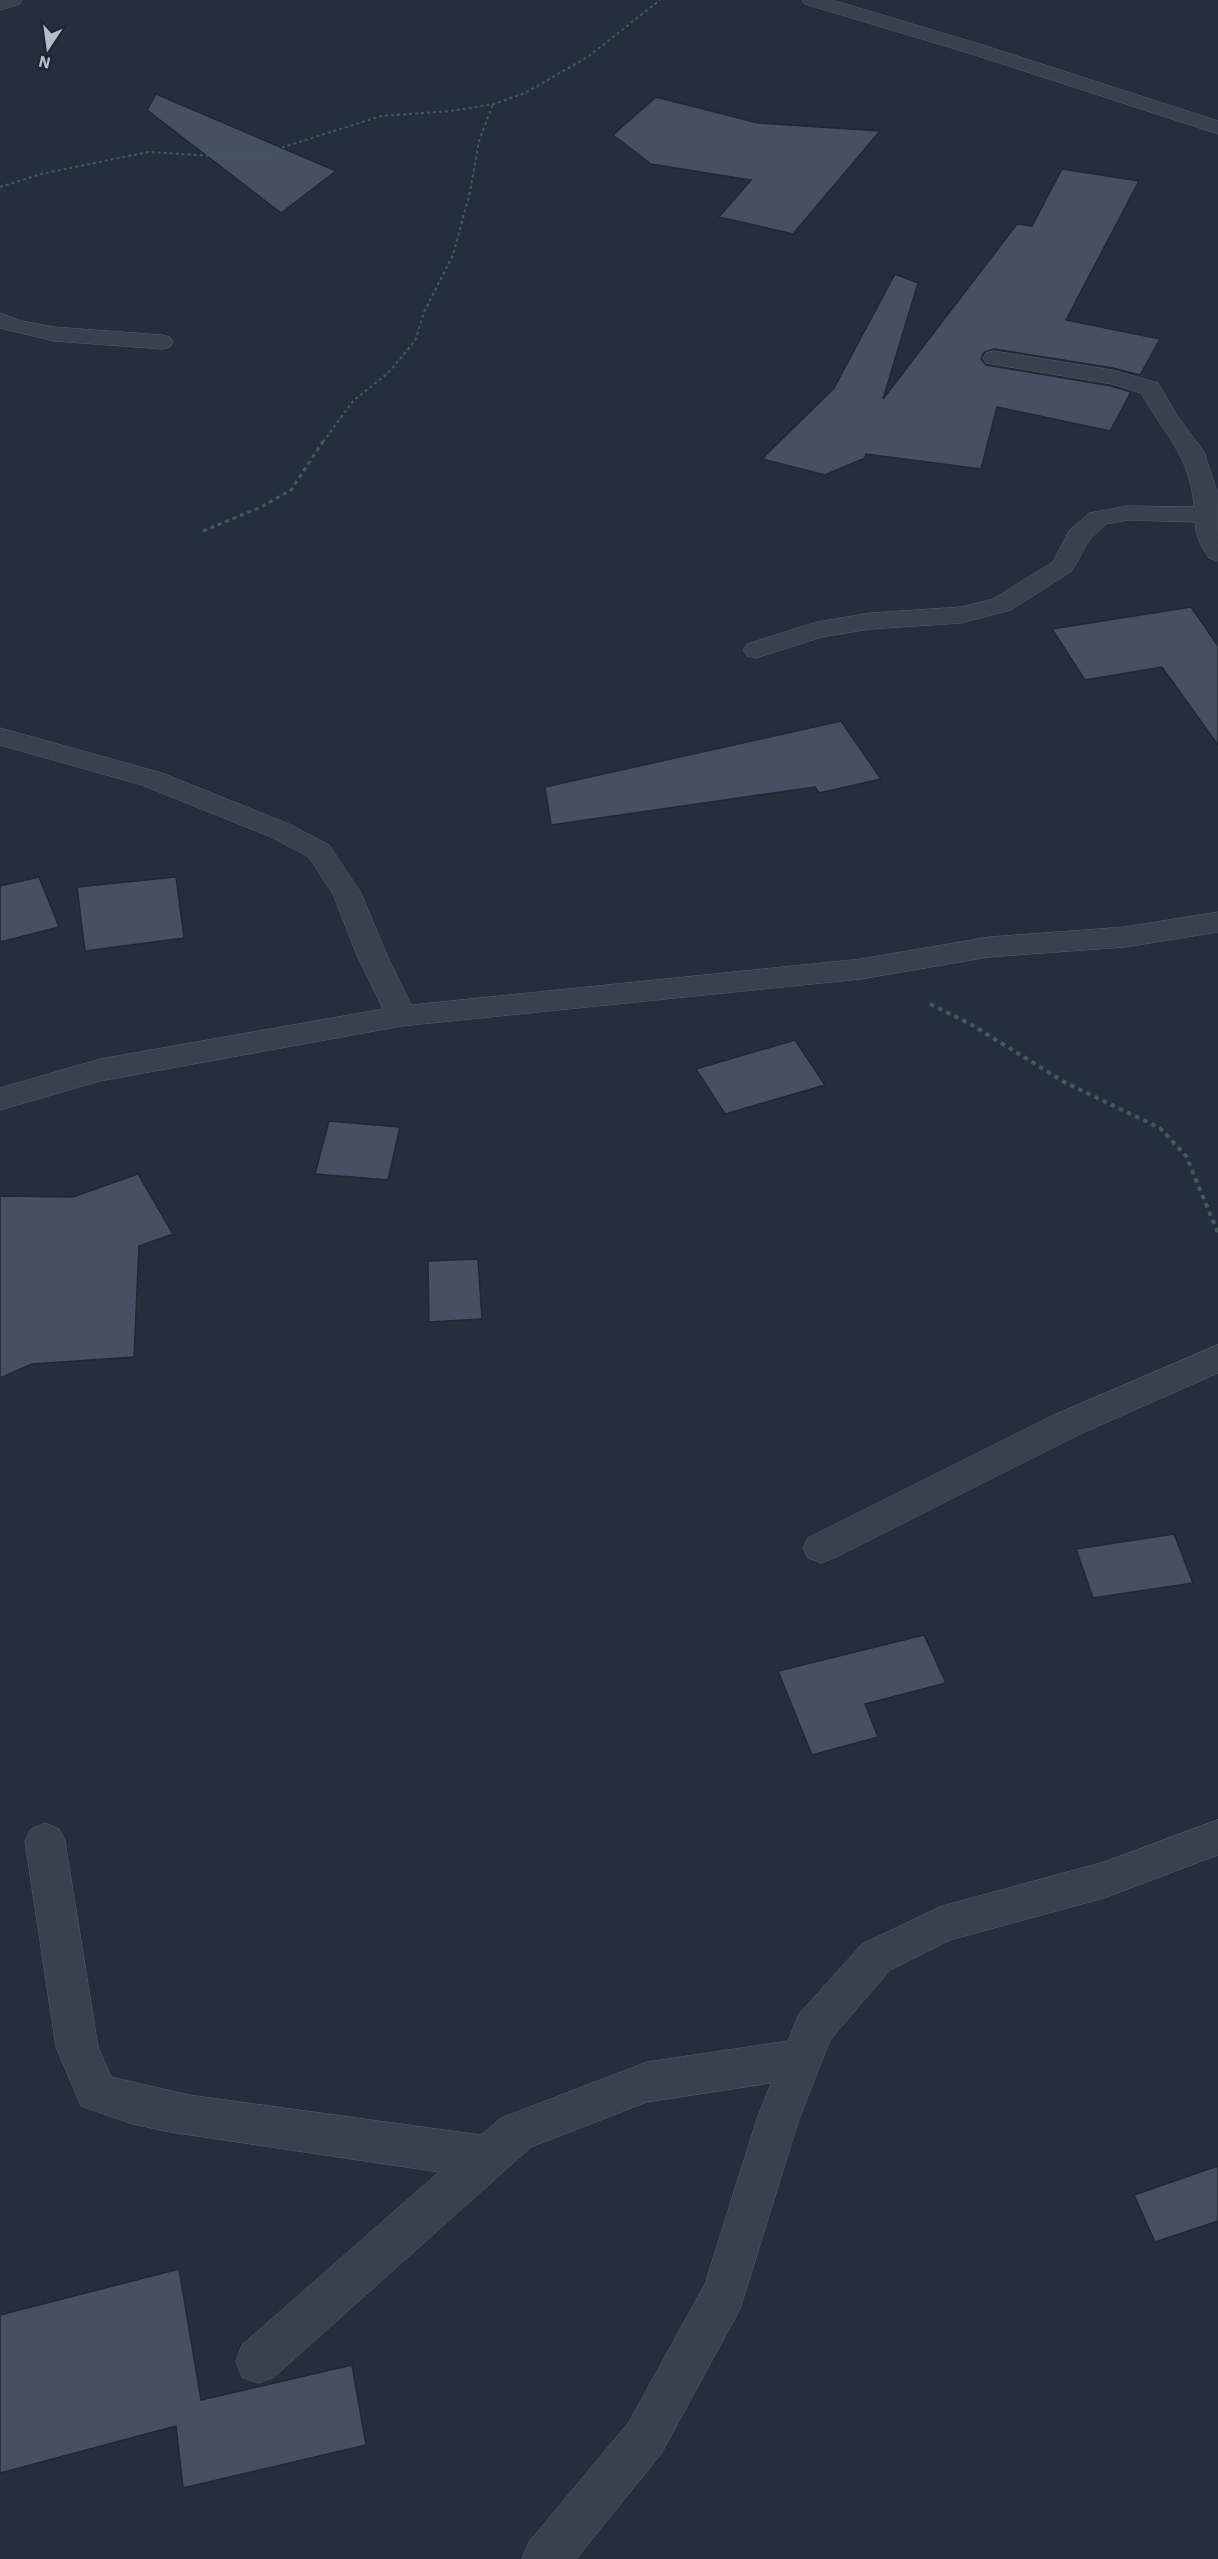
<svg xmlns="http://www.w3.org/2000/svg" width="1218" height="2559" viewBox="0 0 1218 2559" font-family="'IBM Plex Sans',sans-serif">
	<rect width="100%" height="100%" fill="#242f3e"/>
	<path fill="#455162" stroke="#1f2835" stroke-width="1.5" d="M 156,94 L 336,171 L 281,213 L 147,110 Z
		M 656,97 L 758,123 L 880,131 L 793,234 L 719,217 L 751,180 L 651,164 L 613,135 Z
		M 1062,169 L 1139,181 L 1066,320 L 1160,339 L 1140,375 L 1113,368 L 994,349 L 984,352 L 981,359 L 986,365 L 1111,386 L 1131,392 L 1110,431 L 997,407 L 981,469 L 866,454 L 865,458 L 825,475 L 762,459 L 834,388 L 895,274 L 918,283 L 883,399 L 1017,224 L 1032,226 Z
		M 1191,607 L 1218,646 L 1218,745 L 1162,667 L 1085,680 L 1052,629 Z
		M 841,721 L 881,779 L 819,793 L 815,787 L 551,825 L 545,787 Z
		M 39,877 L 59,927 L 0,942 L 0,886 Z
		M 176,877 L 184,938 L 85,951 L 77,887 Z
		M 795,1040 L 825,1085 L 725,1114 L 696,1069 Z
		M 329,1121 L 400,1127 L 388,1180 L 315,1174 Z
		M 138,1174 L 173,1234 L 139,1246 L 134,1357 L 32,1364 L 0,1378 L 0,1196 L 73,1197 Z
		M 478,1259 L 482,1319 L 429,1322 L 428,1261 Z
		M 1174,1534 L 1193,1583 L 1093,1598 L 1076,1549 Z
		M 924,1635 L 946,1683 L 865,1704 L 878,1737 L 812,1755 L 778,1671 Z
		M 1218,2166 L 1218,2221 L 1155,2242 L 1134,2195 Z
		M 179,2269 L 201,2400 L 352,2365 L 366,2445 L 183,2488 L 176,2426 L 0,2473 L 0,2315 Z"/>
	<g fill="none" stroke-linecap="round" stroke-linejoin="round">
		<defs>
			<path id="street" d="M 0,0 L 22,0 L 20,4 L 0,10 Z
				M 803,0 L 832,0 L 986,46 L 1218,121 L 1218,134 L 972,54 L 805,4 Z
				M 0,313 L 22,321 L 54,327 L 162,335 L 170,337 L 173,342 L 170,347 L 162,349 L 54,341 L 0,328 Z
				M 994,351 L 1112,370 L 1158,383 L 1177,415 L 1204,452 L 1217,491 L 1218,561 L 1209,558 C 1201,547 1196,536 1195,522 L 1128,520 L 1106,524 L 1089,540 L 1072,571 L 1011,610 L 961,623 L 870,629 L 822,637 L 756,658 L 747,656 L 743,650 L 747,644 L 817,622 L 870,613 L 961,607 L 993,599 L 1053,562 L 1069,531 L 1089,513 L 1128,506 L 1194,507 C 1191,457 1164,434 1141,393 L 1112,384 L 986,363 L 983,358 L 986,353 Z
				M 0,728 L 162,773 L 291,825 L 329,845 L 361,893 L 386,953 L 411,1005 L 861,959 L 989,937 L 1125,927 L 1218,912 L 1218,932 L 1125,947 L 989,957 L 861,979 L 402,1026 L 100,1081 L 0,1110 L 0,1088 L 100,1059 L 383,1009 L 356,953 L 333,894 L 309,857 L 271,837 L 142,785 L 0,745 Z
				M 1218,1345 L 1218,1373 L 1080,1434 L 834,1558 L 821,1563 L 808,1558 L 803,1548 L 808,1538 L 1056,1414 Z
				M 1218,1820 L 1218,1855 L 1104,1898 L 950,1940 L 890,1970 L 830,2040 L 799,2119 L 740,2309 L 661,2454 L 576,2559 L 522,2559 L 529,2542 L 629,2422 L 705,2284 L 757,2119 L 771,2083 L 647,2102 L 531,2147 L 274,2377 L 258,2383 L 242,2377 L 236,2361 L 242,2345 L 439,2172 L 170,2132 L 133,2124 L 81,2106 L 56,2047 L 25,1841 L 31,1829 L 45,1823 L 59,1829 L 65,1841 L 98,2047 L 111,2077 L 189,2095 L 481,2135 L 501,2118 L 647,2062 L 788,2041 L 799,2014 L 862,1944 L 942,1906 L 1104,1862 Z"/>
		</defs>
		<use href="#street" stroke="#565f6c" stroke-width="1"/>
		<path stroke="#44595c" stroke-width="2" stroke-dasharray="3 3" stroke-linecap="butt" d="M 0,187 L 41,174 L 148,152 L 249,158 L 381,116 L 451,111 L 494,104 L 525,93 L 589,56 L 660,0
			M 323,442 L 353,401 L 388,373 L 415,341 L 424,312 L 453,255 L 470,192 L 479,141 L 493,104"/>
		<path stroke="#44595c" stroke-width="3" stroke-dasharray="4 4" stroke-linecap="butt" d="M 203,531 L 261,507 L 291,490 L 324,440"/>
		<path stroke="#44595c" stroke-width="4" stroke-dasharray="4.5 4.5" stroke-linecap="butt" d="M 930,1004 L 972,1025 L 1066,1083 L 1160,1128 L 1186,1156 L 1218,1233"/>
		<use href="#street" fill="#38414e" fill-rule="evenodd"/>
	</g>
	<g transform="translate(48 48) rotate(193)" stroke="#1d2633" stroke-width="4.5" paint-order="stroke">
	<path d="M0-4.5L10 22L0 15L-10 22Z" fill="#b4bcc9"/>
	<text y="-9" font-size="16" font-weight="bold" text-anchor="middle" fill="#b4bcc9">N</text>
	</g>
</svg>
